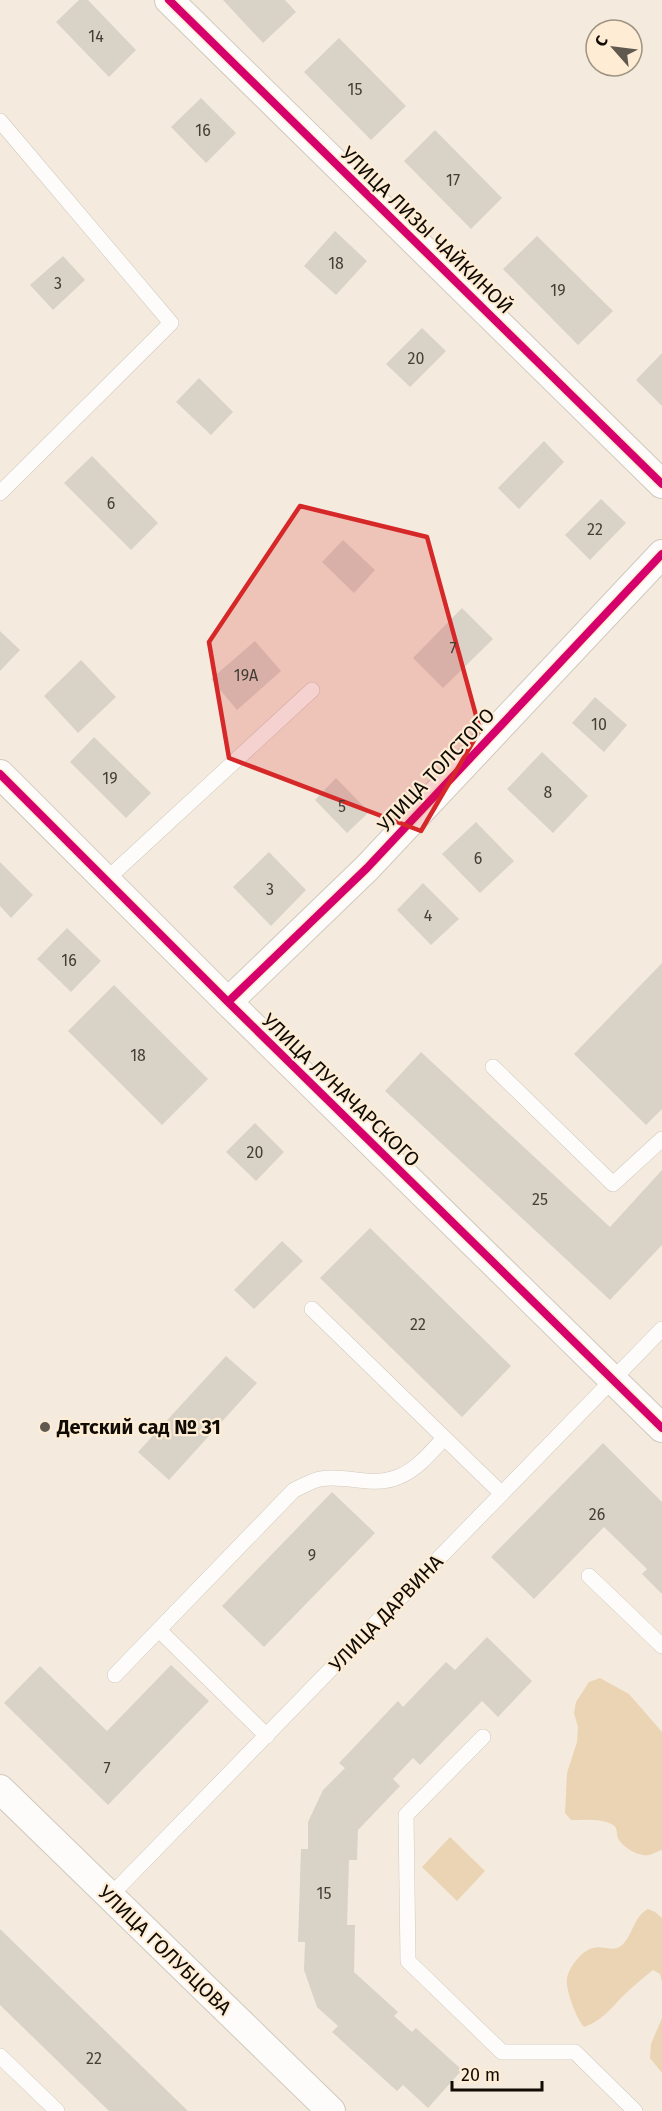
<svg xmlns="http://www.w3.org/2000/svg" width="662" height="2111" viewBox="0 0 662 2111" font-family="'Fira Sans',sans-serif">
	<rect width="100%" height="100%" fill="#f4ebde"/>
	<path fill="#ead4b3" d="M 600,1678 L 629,1694 L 662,1732 L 662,1850 C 658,1851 653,1854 649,1855 C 639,1857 622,1847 618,1838 C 616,1833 618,1828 613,1825 C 602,1818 584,1820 571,1820 L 565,1813 L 567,1773 L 577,1742 L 578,1727 L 574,1713 L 576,1702 L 589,1682 Z
		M 450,1837 L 485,1871 L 457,1901 L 422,1867 Z
		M 648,1909 L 655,1912 L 662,1918 L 662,1982 L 660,1974 L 653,1970 C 643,1978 633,1986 624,1995 C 611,2008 602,2021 584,2027 C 577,2020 565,1989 567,1979 C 568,1968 582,1950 593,1948 C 604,1945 615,1954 624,1943 C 634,1931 634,1917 648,1909 Z
		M 662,2018 L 662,2073 L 650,2058 L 651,2044 Z"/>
	<path fill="#d9d2c7" d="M 79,0 L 88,0 L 136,50 L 109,77 L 56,22 Z
		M 223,0 L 285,0 L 296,12 L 263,43 Z
		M 339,38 L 406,106 L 371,140 L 304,72 Z
		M 201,98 L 236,133 L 206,163 L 171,127 Z
		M 435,130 L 502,198 L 471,229 L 404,161 Z
		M 335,231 L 367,261 L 336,295 L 304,266 Z
		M 537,236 L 613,311 L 578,345 L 503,269 Z
		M 63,256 L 85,280 L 53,310 L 30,285 Z
		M 422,328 L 446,351 L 410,387 L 386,364 Z
		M 662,353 L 662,406 L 636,380 Z
		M 199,378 L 233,412 L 211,435 L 176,402 Z
		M 544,441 L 564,462 L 519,509 L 498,488 Z
		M 92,456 L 158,523 L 131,550 L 64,483 Z
		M 601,499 L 626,523 L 590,560 L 565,535 Z
		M 343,540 L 375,570 L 354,593 L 322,562 Z
		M 462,608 L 493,639 L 443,688 L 413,658 Z
		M 0,631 L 20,650 L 0,671 Z
		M 255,641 L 281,671 L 237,710 L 211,679 Z
		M 81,660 L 116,697 L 78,733 L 44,696 Z
		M 595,697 L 627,725 L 604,752 L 572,723 Z
		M 94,737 L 151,793 L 126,818 L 70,762 Z
		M 542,752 L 588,796 L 553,833 L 507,789 Z
		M 336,778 L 369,812 L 347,833 L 315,800 Z
		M 476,822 L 514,861 L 480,893 L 442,854 Z
		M 269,852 L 306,890 L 271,926 L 233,887 Z
		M 0,862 L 33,895 L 11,918 L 0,906 Z
		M 423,883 L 459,919 L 431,945 L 397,910 Z
		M 67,928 L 101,961 L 71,992 L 37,959 Z
		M 662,963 L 662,1109 L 646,1125 L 574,1054 Z
		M 114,985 L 208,1079 L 162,1125 L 68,1031 Z
		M 421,1052 L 610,1227 L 662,1170 L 662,1245 L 610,1300 L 385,1091 Z
		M 255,1123 L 284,1152 L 256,1181 L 226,1152 Z
		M 370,1228 L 511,1366 L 462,1417 L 320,1278 Z
		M 282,1241 L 303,1261 L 254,1309 L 234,1290 Z
		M 226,1356 L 257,1383 L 169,1480 L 138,1452 Z
		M 603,1443 L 662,1502 L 662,1594 L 642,1574 L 647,1569 L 604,1527 L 534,1599 L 491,1557 Z
		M 332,1492 L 375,1533 L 264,1647 L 222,1606 Z
		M 487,1637 L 532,1681 L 498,1717 L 482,1701 L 420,1765 L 413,1758 L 393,1779 L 400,1786 L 358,1830 L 357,1860 L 349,1860 L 347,1925 L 355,1925 L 354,1972 L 398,2012 L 394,2016 L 412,2032 L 416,2028 L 462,2070 L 428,2108 L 403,2085 L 397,2091 L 332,2032 L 338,2026 L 317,2007 L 304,1970 L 305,1942 L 298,1942 L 301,1849 L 308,1849 L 308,1822 L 323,1790 L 345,1768 L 339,1763 L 398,1701 L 403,1707 L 446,1662 L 455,1670 Z
		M 171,1665 L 209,1701 L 108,1805 L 4,1703 L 40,1666 L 107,1731 Z
		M 0,1929 L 188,2111 L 109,2111 L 0,2005 Z"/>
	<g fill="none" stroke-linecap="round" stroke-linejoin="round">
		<defs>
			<path id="lane" d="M 0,121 L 171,323 L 0,493
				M 107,879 L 312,690
				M 493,1067 L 613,1184 L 662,1139
				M 312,1309 L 502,1494
				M 589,1576 L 662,1646
				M 159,1630 L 267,1736
				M 115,1675 L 294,1490 C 303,1486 311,1481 320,1479 C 347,1474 371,1488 398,1477 C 417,1470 431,1452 444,1438
				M 483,1737 L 406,1815 L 408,1961 L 502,2052 L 575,2052 L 635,2111
				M 110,1896 L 662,1329
				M 0,2056 L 57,2111"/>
			<path id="street" d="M 169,0 L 662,484
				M 0,774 L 228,1002 L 662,1428
				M 228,1002 L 367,868 L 662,554
				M 0,1789 L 331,2111"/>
		</defs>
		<use href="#lane" stroke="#d0c9be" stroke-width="16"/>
		<use href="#street" stroke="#d0c9be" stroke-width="30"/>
		<use href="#lane" stroke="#fdfcfa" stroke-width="15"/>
		<use href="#street" stroke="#fdfcfa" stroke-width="28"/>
		<defs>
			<path id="cycleway" d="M 169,0 L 662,484
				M 0,774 L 228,1002 L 662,1428
				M 228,1002 L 367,868 L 662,554"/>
		</defs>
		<use href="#cycleway" stroke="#feedd4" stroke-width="11"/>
		<use href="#cycleway" stroke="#d6006c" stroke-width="8"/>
	</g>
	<path fill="#d62828" fill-opacity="0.2" stroke="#d62828" stroke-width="4.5" stroke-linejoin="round" d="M 300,506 L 427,537 L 480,730 L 421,831 L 229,758 L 209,642 Z"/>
	<circle fill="#605950" stroke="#feedd4" stroke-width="2" cx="45" cy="1427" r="6"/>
	<g text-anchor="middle" stroke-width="4.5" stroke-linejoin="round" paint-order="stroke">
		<g font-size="16" fill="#433e36">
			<text x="96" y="42">14</text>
			<text x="355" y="95">15</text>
			<text x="203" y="136">16</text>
			<text x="453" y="186">17</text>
			<text x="336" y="269">18</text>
			<text x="58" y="289">3</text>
			<text x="558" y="296">19</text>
			<text x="416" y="364">20</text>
			<text x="111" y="509">6</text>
			<text x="595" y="535">22</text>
			<text x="453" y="654">7</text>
			<text x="246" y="681">19А</text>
			<text x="599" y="730">10</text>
			<text x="110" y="784">19</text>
			<text x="548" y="798">8</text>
			<text x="342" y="812">5</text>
			<text x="478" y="864">6</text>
			<text x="270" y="895">3</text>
			<text x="428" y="921">4</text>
			<text x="69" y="966">16</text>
			<text x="138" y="1061">18</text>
			<text x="255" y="1158">20</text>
			<text x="540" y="1205">25</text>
			<text x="418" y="1330">22</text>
			<text x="597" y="1520">26</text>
			<text x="312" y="1561">9</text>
			<text x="107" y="1774">7</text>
			<text x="324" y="1899">15</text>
			<text x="94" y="2064">22</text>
		</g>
		<g font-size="20" fill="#100b04" stroke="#feedd4">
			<text transform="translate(427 230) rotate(44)" y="7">УЛИЦА ЛИЗЫ ЧАЙКИНОЙ</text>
			<text transform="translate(436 770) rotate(-47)" y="7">УЛИЦА ТОЛСТОГО</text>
			<text transform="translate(341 1090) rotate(44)" y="7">УЛИЦА ЛУНАЧАРСКОГО</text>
			<text transform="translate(386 1613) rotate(-46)" y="7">УЛИЦА ДАРВИНА</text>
			<text transform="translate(165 1950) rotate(44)" y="7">УЛИЦА ГОЛУБЦОВА</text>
		</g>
		<g font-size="20" font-weight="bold" fill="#100b04" stroke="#feedd4" text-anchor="start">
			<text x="57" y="1434">Детский сад № 31</text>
		</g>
	</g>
	<g transform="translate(614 48) rotate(298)"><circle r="28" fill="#feedd4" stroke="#9f9381" stroke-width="1.5"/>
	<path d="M0-4.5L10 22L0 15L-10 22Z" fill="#605950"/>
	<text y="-9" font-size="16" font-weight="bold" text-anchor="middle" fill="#100b04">С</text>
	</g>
	<path d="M452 2081v9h90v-9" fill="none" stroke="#100b04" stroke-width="3"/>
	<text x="461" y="2081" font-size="18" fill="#100b04" stroke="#feedd4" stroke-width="4.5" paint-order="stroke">20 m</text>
</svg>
